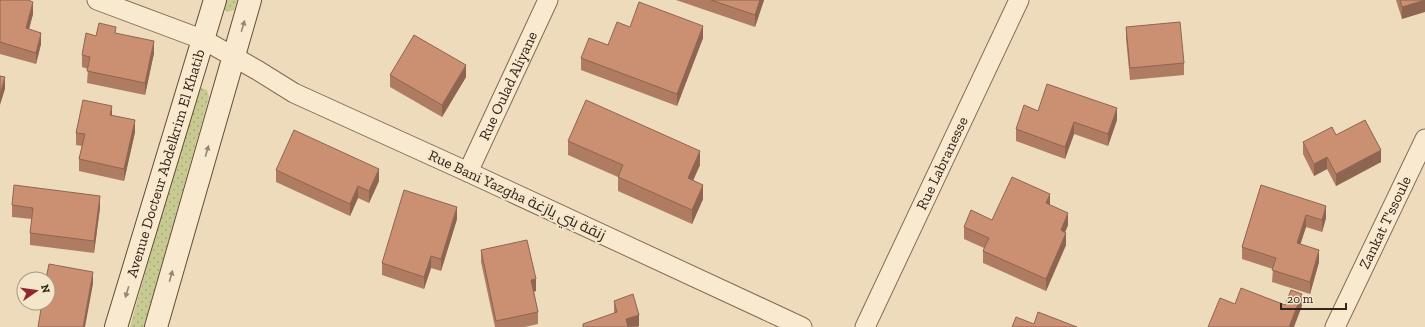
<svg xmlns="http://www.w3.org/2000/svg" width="1425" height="327" viewBox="0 0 1425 327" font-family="'Zilla Slab',Cairo,serif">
	<defs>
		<pattern id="grass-dots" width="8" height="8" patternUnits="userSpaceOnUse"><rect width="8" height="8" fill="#c7ca91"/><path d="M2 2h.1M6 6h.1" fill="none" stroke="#abad7c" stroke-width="1.8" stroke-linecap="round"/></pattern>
	</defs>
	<rect width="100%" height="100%" fill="#eddbbc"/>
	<path fill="url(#grass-dots)" d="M 225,0 L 237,0 L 234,10 L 227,12 C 223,9 224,5 225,0 Z
		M 201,88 L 207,90 L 209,97 L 144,327 L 130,327 L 196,92 Z"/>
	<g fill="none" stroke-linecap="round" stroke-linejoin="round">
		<defs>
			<g id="street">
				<path d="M 97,0 L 204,40 L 257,70 L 294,93 L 468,172 L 802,327"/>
				<path id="s1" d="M 468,172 L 548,0"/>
				<path id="s2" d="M 865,327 L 1019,0"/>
				<path id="s3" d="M 1335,327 L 1425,139"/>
			</g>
			<g id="secondary">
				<path id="s4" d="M 116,327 L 215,0"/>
				<path d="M 156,327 L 250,0"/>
			</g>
		</defs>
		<use href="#street" stroke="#846b56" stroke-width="21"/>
		<use href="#secondary" stroke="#654c39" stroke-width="24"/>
		<use href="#street" stroke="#f8e9cf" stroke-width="19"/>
		<use href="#secondary" stroke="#f8e9cf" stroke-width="22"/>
	</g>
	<path fill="#af7c62" d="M 0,0 L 33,14 L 29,29 L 41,44 L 36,64 L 0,54 Z
		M 676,0 L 764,0 L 755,27 Z
		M 1396,0 L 1425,0 L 1402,19 Z
		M 630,27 L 703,38 L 677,106 L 581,70 L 581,58 L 608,45 Z
		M 1126,27 L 1184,63 L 1184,75 L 1130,80 L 1126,39 Z
		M 116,33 L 154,53 L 145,95 L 87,83 L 88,69 L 82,67 L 82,55 L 96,36 Z
		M 390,75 L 466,77 L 442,117 L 390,87 Z
		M 1038,111 L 1117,120 L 1108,146 L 1074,134 L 1065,159 L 1016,141 L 1016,129 Z
		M 112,115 L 135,132 L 124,181 L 79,171 L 79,159 L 82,146 L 76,145 L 76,133 Z
		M 1336,135 L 1381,162 L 1336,186 L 1327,169 L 1314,176 L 1303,154 L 1303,142 Z
		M 568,141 L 700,165 L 693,180 L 703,199 L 692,224 L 618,191 L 618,177 L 568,155 Z
		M 276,170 L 379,181 L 369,203 L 358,198 L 350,216 L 276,182 Z
		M 1261,185 L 1326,218 L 1322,232 L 1306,227 L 1300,244 L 1319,262 L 1310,294 L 1272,282 L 1273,269 L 1242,259 L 1242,247 Z
		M 12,205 L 100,208 L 94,253 L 30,245 L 30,233 L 32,219 L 12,217 Z
		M 1050,205 L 1068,225 L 1065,232 L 1066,245 L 1046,291 L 983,263 L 983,251 L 984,248 L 964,239 L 964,227 Z
		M 457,219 L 441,271 L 431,268 L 424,289 L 382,275 L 382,263 Z
		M 481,250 L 536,291 L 534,292 L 538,312 L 538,324 L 525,327 L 495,327 L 481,262 Z
		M 614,301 L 639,326 L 638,327 L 583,327 L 583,324 L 614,314 Z"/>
	<path fill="#8e6550" d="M 760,0 L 764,0 L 755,27 L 755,15 Z
		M 1425,0 L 1425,12 L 1402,19 L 1402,7 Z
		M 33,2 L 33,14 L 26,40 L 26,28 Z
		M 703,26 L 703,38 L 677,106 L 677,94 Z
		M 41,33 L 41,44 L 36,64 L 36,53 Z
		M 154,41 L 154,53 L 145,95 L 145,83 Z
		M 466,65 L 466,77 L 442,117 L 442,105 Z
		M 5,77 L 5,89 L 0,105 L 0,94 Z
		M 112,106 L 112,118 L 110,115 Z
		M 1117,108 L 1117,120 L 1108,146 L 1108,134 Z
		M 135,120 L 135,132 L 124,181 L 124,169 Z
		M 1074,122 L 1074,134 L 1065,159 L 1065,147 Z
		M 1381,150 L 1381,162 L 1336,186 L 1336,174 Z
		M 700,151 L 700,165 L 688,192 L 688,178 Z
		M 1327,157 L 1327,169 L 1314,176 L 1314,164 Z
		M 379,169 L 379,181 L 369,203 L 369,191 Z
		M 703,185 L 703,199 L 692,224 L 692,210 Z
		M 358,186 L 358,198 L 350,216 L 350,204 Z
		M 1050,194 L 1050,206 L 1046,203 Z
		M 100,196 L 100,208 L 94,253 L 94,241 Z
		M 1326,206 L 1326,218 L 1322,232 L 1322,220 Z
		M 457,207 L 457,219 L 441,271 L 441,259 Z
		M 1068,213 L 1068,225 L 1061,242 L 1061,230 Z
		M 1306,215 L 1306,227 L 1297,255 L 1297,243 Z
		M 1066,233 L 1066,245 L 1046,291 L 1046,279 Z
		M 1319,250 L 1319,262 L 1310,294 L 1310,282 Z
		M 431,256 L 431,268 L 424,289 L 424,277 Z
		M 93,272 L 93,284 L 85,327 L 83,327 Z
		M 536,279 L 536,291 L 531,292 L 531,280 Z
		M 1302,294 L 1302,306 L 1294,327 L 1289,327 Z
		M 639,315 L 639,326 L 626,327 L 626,319 Z"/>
	<path fill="#cb9072" stroke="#8e6550" d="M 0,0 L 28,0 L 33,2 L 26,28 L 41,33 L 36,53 L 0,42 Z
		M 711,0 L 760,0 L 755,15 Z
		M 1400,0 L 1425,0 L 1402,7 Z
		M 639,2 L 703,26 L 677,94 L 581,58 L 589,38 L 608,45 L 617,22 L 630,27 Z
		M 1180,22 L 1184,63 L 1130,68 L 1126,27 Z
		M 99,23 L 116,27 L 115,33 L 154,41 L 145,83 L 87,71 L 90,57 L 82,55 L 86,33 L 96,36 Z
		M 414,35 L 466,65 L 442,105 L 390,75 Z
		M 0,76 L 5,77 L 0,94 Z
		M 1047,84 L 1117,108 L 1108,134 L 1074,122 L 1065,147 L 1016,129 L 1024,105 L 1038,111 Z
		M 83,100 L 112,106 L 110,115 L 135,120 L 124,169 L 79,159 L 85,134 L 76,133 Z
		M 586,100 L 700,151 L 688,178 L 703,185 L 692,210 L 618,177 L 623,165 L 568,141 Z
		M 1365,120 L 1381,150 L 1336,174 L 1327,157 L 1314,164 L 1303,142 L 1332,127 L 1336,135 Z
		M 294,130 L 379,169 L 369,191 L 358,186 L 350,204 L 276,170 Z
		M 1012,177 L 1050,194 L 1046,203 L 1068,213 L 1061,230 L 1066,233 L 1046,279 L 983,251 L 989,238 L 964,227 L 971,210 L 992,220 Z
		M 14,185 L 100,196 L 94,241 L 30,233 L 33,208 L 12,205 Z
		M 1261,185 L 1326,206 L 1322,220 L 1306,215 L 1297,243 L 1319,250 L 1310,282 L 1272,270 L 1276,258 L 1242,247 Z
		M 404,190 L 457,207 L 441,259 L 431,256 L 424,277 L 382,263 Z
		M 527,240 L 536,279 L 531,280 L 538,312 L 496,321 L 481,250 Z
		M 49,264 L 93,272 L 83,327 L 38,327 L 42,303 L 48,303 L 48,279 L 46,279 Z
		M 1241,288 L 1285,305 L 1291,290 L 1302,294 L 1289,327 L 1208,327 L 1220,298 L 1235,304 Z
		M 633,294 L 639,315 L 626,319 L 628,327 L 583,327 L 583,324 L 617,312 L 614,301 Z
		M 1038,312 L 1077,327 L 1012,327 L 1016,317 L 1034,324 Z"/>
	<defs><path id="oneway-solid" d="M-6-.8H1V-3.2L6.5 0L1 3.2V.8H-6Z"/></defs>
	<g fill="#968775">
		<use href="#oneway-solid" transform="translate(243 26) rotate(-74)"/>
		<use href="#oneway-solid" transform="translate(207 151) rotate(-74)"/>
		<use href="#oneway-solid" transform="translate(171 276) rotate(-74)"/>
		<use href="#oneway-solid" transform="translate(127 292) rotate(107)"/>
	</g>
	<g text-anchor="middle" stroke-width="4" stroke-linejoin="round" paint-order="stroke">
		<g font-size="15" fill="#33251b" stroke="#f4e6cb">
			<text dy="5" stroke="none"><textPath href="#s1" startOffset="95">Rue Oulad Aliyane</textPath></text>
			<text dy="5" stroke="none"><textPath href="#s4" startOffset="171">Avenue Docteur Abdelkrim El Khatib</textPath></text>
			<text dy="5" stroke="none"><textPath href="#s2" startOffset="181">Rue Labranesse</textPath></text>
			<text transform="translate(517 195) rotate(25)" y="5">Rue Bani Yazgha زنقة بني يازغة</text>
			<text dy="5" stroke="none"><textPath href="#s3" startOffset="116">Zankat T'ssoule</textPath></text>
		</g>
	</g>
	<g transform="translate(36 291) rotate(77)"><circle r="19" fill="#f4e6cb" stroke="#a79985"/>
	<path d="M0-3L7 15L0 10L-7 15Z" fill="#92272f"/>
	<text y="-6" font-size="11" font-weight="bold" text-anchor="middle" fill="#33251b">N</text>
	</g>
	<path d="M1281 303v6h65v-6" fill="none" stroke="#33251b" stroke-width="2"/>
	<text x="1287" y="303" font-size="12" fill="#33251b" stroke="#f4e6cb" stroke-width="3" paint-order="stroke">20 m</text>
</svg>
